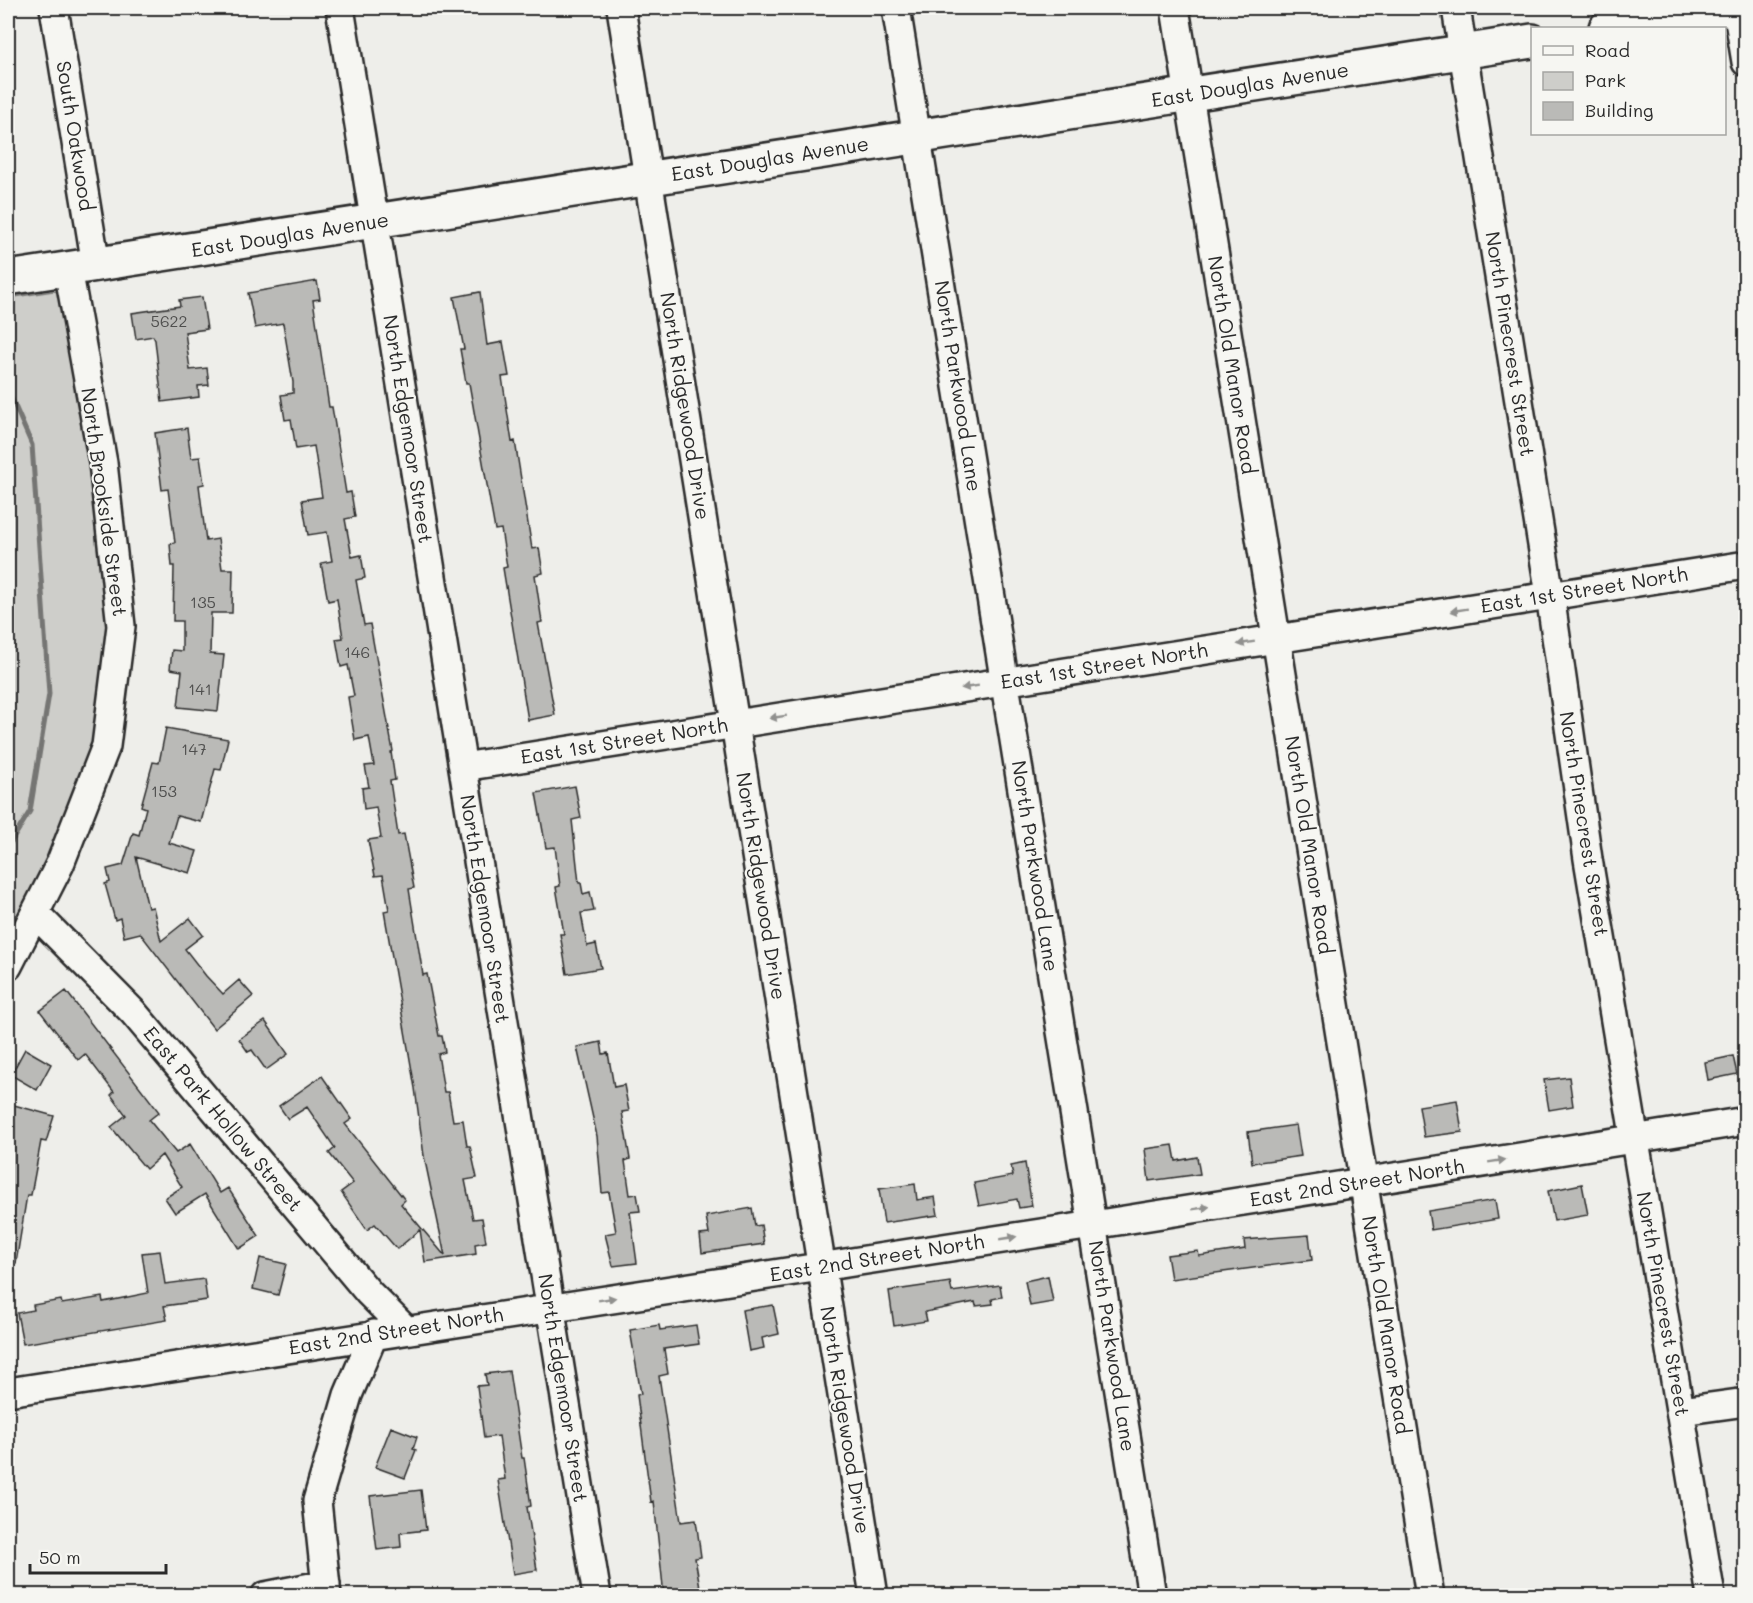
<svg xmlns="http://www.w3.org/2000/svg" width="1753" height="1603" viewBox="0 0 1753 1603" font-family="Mali,sans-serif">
	<rect width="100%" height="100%" fill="#eeeeea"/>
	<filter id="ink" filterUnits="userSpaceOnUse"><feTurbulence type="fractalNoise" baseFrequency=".0167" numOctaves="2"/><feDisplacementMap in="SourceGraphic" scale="12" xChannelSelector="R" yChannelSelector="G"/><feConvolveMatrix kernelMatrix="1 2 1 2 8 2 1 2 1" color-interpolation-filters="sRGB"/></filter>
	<g filter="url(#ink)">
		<path fill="#cececa" stroke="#7c7c7a" stroke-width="1.5" d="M 53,291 L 60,292 L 104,531 L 112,643 L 94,753 L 75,806 L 8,948 L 8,298 Z"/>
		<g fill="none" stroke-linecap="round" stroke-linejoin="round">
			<path stroke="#757573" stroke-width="5" d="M 8,390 L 32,445 L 49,694 L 30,811 L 8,847"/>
		</g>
		<path fill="#babab7" stroke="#2b2b2b" stroke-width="1.5" d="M 317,281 L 320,299 L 313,300 L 329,407 L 332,407 L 346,493 L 351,492 L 355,517 L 345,519 L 352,557 L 361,555 L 365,578 L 356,580 L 364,625 L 370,624 L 393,751 L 391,752 L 395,780 L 390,781 L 398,835 L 404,834 L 414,888 L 409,889 L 423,975 L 427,974 L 439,1036 L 442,1036 L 445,1052 L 438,1054 L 444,1092 L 448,1092 L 453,1121 L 463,1120 L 467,1146 L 470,1146 L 477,1178 L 465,1180 L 473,1219 L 482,1218 L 486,1242 L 475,1244 L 476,1254 L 425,1262 L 420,1230 L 397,1249 L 375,1224 L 367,1230 L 341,1192 L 353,1183 L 329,1153 L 335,1148 L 307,1107 L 288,1119 L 279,1106 L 322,1076 L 352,1119 L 345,1124 L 405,1200 L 401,1204 L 445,1256 L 424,1156 L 415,1088 L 384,911 L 389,910 L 383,875 L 375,876 L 368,840 L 381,838 L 376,807 L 364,809 L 362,788 L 369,787 L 365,766 L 374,765 L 369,737 L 355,740 L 348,697 L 354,696 L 348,665 L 341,667 L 336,639 L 343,638 L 337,599 L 328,601 L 321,563 L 332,561 L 327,532 L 308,535 L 302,500 L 322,497 L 314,446 L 296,449 L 291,419 L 285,420 L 281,395 L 293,393 L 293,382 L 283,323 L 255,328 L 248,293 Z
			M 480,292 L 487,345 L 503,342 L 509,376 L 502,377 L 512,442 L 515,441 L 532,549 L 539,548 L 543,573 L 535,575 L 542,622 L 538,623 L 555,715 L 528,720 L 503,568 L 507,567 L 501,529 L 495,530 L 469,383 L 466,383 L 460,349 L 464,349 L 454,297 Z
			M 202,297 L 207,329 L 185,332 L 190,370 L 207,368 L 209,385 L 198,386 L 199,397 L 162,402 L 155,340 L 153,336 L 136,339 L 132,313 L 180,306 L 179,300 Z
			M 187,428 L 191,458 L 200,457 L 204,484 L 199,485 L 206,541 L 218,539 L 222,569 L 233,569 L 232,613 L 211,613 L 210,654 L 224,655 L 218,711 L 178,707 L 182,671 L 170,669 L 172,650 L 182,651 L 182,621 L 173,621 L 174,566 L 172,566 L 170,544 L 175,543 L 168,489 L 162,490 L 155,433 Z
			M 166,728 L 228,739 L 221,770 L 215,769 L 201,822 L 177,816 L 169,843 L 197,851 L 190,873 L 136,857 L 148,908 L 153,907 L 161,941 L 190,918 L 203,935 L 185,949 L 206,976 L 223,994 L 239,980 L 253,996 L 214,1029 L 140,933 L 124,937 L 120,918 L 115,920 L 105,884 L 110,882 L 107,869 L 123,865 L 133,833 L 139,835 L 146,808 L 141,806 L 153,762 L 159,763 Z
			M 575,786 L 581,818 L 572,820 L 579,883 L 581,883 L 583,894 L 590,892 L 594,911 L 581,913 L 587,946 L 596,944 L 601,968 L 567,974 L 560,934 L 564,934 L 556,887 L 560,886 L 555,847 L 546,848 L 536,793 Z
			M 66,991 L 159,1112 L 149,1120 L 176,1153 L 190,1144 L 220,1193 L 228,1188 L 259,1236 L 239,1249 L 205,1194 L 175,1213 L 165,1198 L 182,1187 L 162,1155 L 146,1169 L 111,1127 L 126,1115 L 111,1095 L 114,1092 L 85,1054 L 78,1060 L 40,1011 Z
			M 265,1021 L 288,1054 L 266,1070 L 252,1050 L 248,1052 L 239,1039 Z
			M 601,1042 L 603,1054 L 608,1053 L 614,1087 L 624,1085 L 629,1111 L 622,1112 L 630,1159 L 625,1161 L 630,1195 L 637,1194 L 640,1211 L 630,1212 L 637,1263 L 613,1266 L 605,1234 L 616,1232 L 609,1192 L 602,1193 L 597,1136 L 577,1047 Z
			M 25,1049 L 51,1064 L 37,1090 L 11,1075 Z
			M 1733,1056 L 1737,1074 L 1708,1080 L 1705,1062 Z
			M 1569,1077 L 1573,1106 L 1549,1110 L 1544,1080 Z
			M 1457,1100 L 1462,1132 L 1424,1137 L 1419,1106 Z
			M 14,1105 L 54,1116 L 46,1142 L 41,1141 L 31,1195 L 27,1195 L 16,1263 L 8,1262 L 8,1127 Z
			M 1296,1125 L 1301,1156 L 1252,1163 L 1248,1132 Z
			M 1173,1145 L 1176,1161 L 1197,1157 L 1200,1174 L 1149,1181 L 1145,1149 Z
			M 1025,1163 L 1032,1206 L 1019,1208 L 1017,1199 L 979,1206 L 974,1183 L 1013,1176 L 1011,1166 Z
			M 915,1184 L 917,1200 L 935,1197 L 938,1215 L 884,1223 L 879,1189 Z
			M 1582,1184 L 1588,1215 L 1554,1221 L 1548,1191 Z
			M 1495,1200 L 1498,1219 L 1431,1230 L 1428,1211 Z
			M 752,1208 L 755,1226 L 761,1225 L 764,1244 L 702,1253 L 700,1235 L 709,1234 L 706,1216 Z
			M 1309,1235 L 1312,1260 L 1171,1279 L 1167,1255 L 1198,1251 L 1199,1256 L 1245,1249 L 1244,1240 Z
			M 160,1251 L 165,1284 L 204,1279 L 207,1300 L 164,1306 L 167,1320 L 23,1344 L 17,1313 L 34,1310 L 33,1305 L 61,1300 L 62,1304 L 102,1297 L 103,1302 L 148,1293 L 142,1253 Z
			M 260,1258 L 286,1264 L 278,1295 L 253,1289 Z
			M 1048,1276 L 1053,1302 L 1030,1306 L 1025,1281 Z
			M 950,1282 L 952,1292 L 1000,1285 L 1002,1297 L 992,1299 L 993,1304 L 976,1306 L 975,1302 L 925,1312 L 927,1321 L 894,1326 L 889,1291 Z
			M 773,1305 L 779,1334 L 762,1338 L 764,1348 L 749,1351 L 742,1310 Z
			M 659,1325 L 660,1330 L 696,1325 L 699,1344 L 664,1349 L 668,1374 L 659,1376 L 681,1522 L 696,1520 L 701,1557 L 695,1558 L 701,1593 L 687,1596 L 664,1596 L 654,1501 L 651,1502 L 637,1395 L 641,1394 L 630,1330 Z
			M 509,1371 L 522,1458 L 524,1458 L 531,1506 L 527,1507 L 537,1570 L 513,1574 L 498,1480 L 505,1479 L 499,1436 L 484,1438 L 477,1386 L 487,1385 L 485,1374 Z
			M 391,1427 L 417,1437 L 413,1449 L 416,1450 L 405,1478 L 375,1467 Z
			M 421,1490 L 426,1530 L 400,1533 L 401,1547 L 377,1550 L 370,1496 Z"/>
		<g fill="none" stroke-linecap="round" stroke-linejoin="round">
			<defs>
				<path id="minor" d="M 54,8 L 96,265
					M 340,8 L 597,1596
					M 621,8 L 874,1596
					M 896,8 L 1152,1596
					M 1175,8 L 1430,1596
					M 1456,8 L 1550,595 L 1588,859 L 1711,1596
					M 1737,8 L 1746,62
					M 463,767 L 1746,565
					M 35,913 L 133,1012 L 369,1293 L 406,1330
					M 8,966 L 60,864 L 106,746 L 121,626 L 103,463 L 68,269
					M 8,1392 L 1093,1225 L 1746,1121
					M 1681,1411 L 1746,1402
					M 265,1596 L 326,1584
					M 327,1596 L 317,1501 L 348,1395 L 374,1334"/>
				<path id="major" d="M 1606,28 L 1732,8
					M 8,278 L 1532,41"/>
			</defs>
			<use href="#minor" stroke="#2b2b2b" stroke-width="32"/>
			<use href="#major" stroke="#2b2b2b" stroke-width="38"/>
			<use href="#minor" stroke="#f6f6f2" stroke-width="27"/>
			<use href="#major" stroke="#f6f6f2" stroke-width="33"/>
		</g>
		<defs><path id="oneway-solid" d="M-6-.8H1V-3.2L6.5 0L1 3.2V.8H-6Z" transform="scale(1.5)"/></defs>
		<g fill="#90908e">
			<use href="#oneway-solid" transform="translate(1459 610) rotate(171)"/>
			<use href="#oneway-solid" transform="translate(1246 643) rotate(171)"/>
			<use href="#oneway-solid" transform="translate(970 687) rotate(171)"/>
			<use href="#oneway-solid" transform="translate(778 717) rotate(171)"/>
			<use href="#oneway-solid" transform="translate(1497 1161) rotate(-9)"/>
			<use href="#oneway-solid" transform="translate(1201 1208) rotate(-9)"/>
			<use href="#oneway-solid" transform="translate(1008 1238) rotate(-9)"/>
			<use href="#oneway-solid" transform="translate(607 1299) rotate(-9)"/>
		</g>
	</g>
	<g text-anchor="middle" stroke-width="4.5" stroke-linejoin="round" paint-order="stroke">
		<g font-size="16" fill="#4f4f4e">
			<text x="169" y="327">5622</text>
			<text x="203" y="608">135</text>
			<text x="357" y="658">146</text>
			<text x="200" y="695">141</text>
			<text x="194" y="755">147</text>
			<text x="164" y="797">153</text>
		</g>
		<g font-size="20" fill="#2b2b2b" stroke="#f6f6f2">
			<text transform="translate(1250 85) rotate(-9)" y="7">East Douglas Avenue</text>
			<text transform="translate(75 136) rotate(81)" y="7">South Oakwood</text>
			<text transform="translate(770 159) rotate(-9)" y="7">East Douglas Avenue</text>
			<text transform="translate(290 235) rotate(-9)" y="7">East Douglas Avenue</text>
			<text transform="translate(1510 344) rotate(81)" y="7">North Pinecrest Street</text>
			<text transform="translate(1232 365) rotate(81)" y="7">North Old Manor Road</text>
			<text transform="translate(958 386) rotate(81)" y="7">North Parkwood Lane</text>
			<text transform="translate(685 406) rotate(81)" y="7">North Ridgewood Drive</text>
			<text transform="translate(408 429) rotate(81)" y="7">North Edgemoor Street</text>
			<text transform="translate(104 502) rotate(82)" y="7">North Brookside Street</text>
			<text transform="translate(1584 590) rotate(-9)" y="7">East 1st Street North</text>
			<text transform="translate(1104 666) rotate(-9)" y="7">East 1st Street North</text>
			<text transform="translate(624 741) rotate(-9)" y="7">East 1st Street North</text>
			<text transform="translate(1584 824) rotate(81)" y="7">North Pinecrest Street</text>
			<text transform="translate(1309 845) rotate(81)" y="7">North Old Manor Road</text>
			<text transform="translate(1035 866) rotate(81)" y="7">North Parkwood Lane</text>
			<text transform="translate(761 886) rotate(81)" y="7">North Ridgewood Drive</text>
			<text transform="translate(485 909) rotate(81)" y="7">North Edgemoor Street</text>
			<text transform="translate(223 1119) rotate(50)" y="7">East Park Hollow Street</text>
			<text transform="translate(1357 1183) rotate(-9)" y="7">East 2nd Street North</text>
			<text transform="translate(877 1258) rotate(-9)" y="7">East 2nd Street North</text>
			<text transform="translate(1663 1304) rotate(80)" y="7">North Pinecrest Street</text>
			<text transform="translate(1386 1325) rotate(81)" y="7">North Old Manor Road</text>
			<text transform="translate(396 1331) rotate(-9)" y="7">East 2nd Street North</text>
			<text transform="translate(1112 1346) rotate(81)" y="7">North Parkwood Lane</text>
			<text transform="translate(563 1388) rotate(81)" y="7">North Edgemoor Street</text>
			<text transform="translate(845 1420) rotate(81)" y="7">North Ridgewood Drive</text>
		</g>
	</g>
	<rect width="1753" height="1603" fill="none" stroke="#f6f6f2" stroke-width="30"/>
	<rect x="15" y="15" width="1723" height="1573" fill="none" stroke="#2b2b2b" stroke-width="2" filter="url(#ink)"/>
	<rect x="1531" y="27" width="195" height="108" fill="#f6f6f2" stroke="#a5a5a2" stroke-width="1.5"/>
	<rect x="1543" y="46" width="30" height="9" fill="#f6f6f2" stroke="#a5a5a2" stroke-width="1.5"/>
	<text x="1585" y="57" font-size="18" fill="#2b2b2b">Road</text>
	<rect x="1543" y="72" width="30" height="18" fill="#cececa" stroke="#a5a5a2" stroke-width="1.5"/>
	<text x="1585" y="87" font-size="18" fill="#2b2b2b">Park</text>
	<rect x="1543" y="102" width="30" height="18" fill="#babab7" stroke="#a5a5a2" stroke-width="1.5"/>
	<text x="1585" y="117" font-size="18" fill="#2b2b2b">Building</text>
	<path d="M30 1564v9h136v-9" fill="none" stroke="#2b2b2b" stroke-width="3"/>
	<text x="39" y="1564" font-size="18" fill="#2b2b2b" stroke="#f6f6f2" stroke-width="4.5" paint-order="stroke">50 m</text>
</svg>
